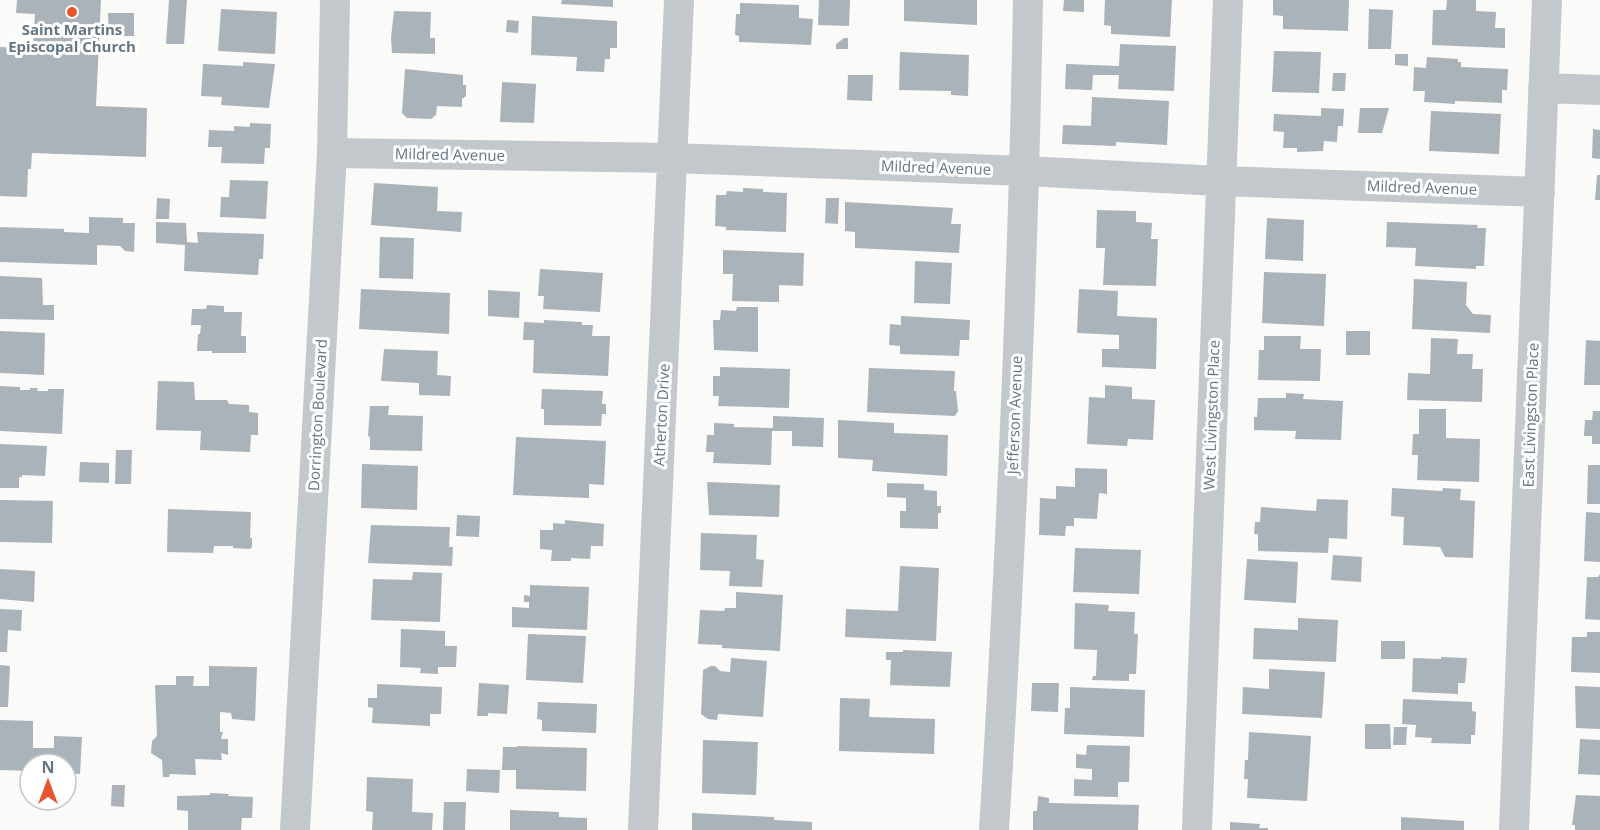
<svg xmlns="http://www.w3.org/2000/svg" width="1600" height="830" viewBox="0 0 1600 830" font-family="'Open Sans',sans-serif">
	<rect width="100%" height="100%" fill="#fafaf8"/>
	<path fill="#aab3b9" d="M 17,0 L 101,0 L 96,106 L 147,108 L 146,157 L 32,153 L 31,169 L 28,169 L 27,197 L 0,196 L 0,47 L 33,49 L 35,14 L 16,13 Z
		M 169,0 L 187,0 L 184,44 L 166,44 Z
		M 562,0 L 613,0 L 613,7 L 561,4 Z
		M 819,0 L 850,0 L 849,26 L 818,25 Z
		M 904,0 L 977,0 L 977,25 L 904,21 Z
		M 1064,0 L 1084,0 L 1084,12 L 1063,11 Z
		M 1105,0 L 1172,0 L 1170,37 L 1111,34 L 1111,26 L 1104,25 Z
		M 1273,0 L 1349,0 L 1348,31 L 1283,29 L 1283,16 L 1273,15 Z
		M 1447,0 L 1476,0 L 1476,11 L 1496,12 L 1495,28 L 1505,28 L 1505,48 L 1432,45 L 1433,10 L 1446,10 Z
		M 740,3 L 799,5 L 799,18 L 813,19 L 811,45 L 739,42 L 739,36 L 735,35 L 736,14 L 740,14 Z
		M 221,9 L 277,12 L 275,54 L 218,51 Z
		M 1369,9 L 1393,10 L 1391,49 L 1368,49 Z
		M 394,11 L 431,12 L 430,38 L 435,38 L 435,54 L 392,53 L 391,38 Z
		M 108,13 L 134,13 L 134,36 L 109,36 Z
		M 532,16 L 617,21 L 617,48 L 610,48 L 610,59 L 605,59 L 604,72 L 576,71 L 577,57 L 531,55 Z
		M 507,20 L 519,21 L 518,33 L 506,32 Z
		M 844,38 L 848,38 L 848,49 L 836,49 L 836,44 Z
		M 1120,44 L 1176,46 L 1174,91 L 1118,89 L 1119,75 L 1093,75 L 1092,90 L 1065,89 L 1066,64 L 1119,66 Z
		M 1274,51 L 1321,52 L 1319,93 L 1272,92 Z
		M 900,52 L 969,55 L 968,96 L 951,95 L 951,91 L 899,90 Z
		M 1395,54 L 1408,54 L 1408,66 L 1395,65 Z
		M 1427,57 L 1458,59 L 1458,62 L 1461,62 L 1461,67 L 1508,69 L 1507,90 L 1502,90 L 1502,103 L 1455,101 L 1455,104 L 1424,102 L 1425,91 L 1413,91 L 1414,67 L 1426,68 Z
		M 243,62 L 275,64 L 269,108 L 221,105 L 222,97 L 201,96 L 203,64 L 243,66 Z
		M 405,69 L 463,75 L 463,85 L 466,85 L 466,96 L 462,99 L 462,107 L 437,106 L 436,115 L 431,119 L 407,118 L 402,113 Z
		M 1333,73 L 1346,73 L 1345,91 L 1332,91 Z
		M 848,75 L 873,75 L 872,101 L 847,100 Z
		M 502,82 L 536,84 L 534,123 L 500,122 Z
		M 1092,97 L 1169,101 L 1167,145 L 1116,142 L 1116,146 L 1062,144 L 1063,125 L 1091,126 Z
		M 1321,108 L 1344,109 L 1343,126 L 1338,126 L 1337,142 L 1324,141 L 1323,151 L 1297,152 L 1297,148 L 1283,148 L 1284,132 L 1273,131 L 1274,114 L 1321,116 Z
		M 1360,108 L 1389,108 L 1382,133 L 1358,133 Z
		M 1431,111 L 1501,114 L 1499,154 L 1429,151 Z
		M 250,123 L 271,124 L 270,148 L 265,148 L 264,164 L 221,163 L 222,147 L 208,147 L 209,130 L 234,131 L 234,126 L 250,127 Z
		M 1593,129 L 1600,130 L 1600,159 L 1592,158 Z
		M 1597,175 L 1600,175 L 1600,200 L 1595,200 Z
		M 230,180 L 268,181 L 266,219 L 220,217 L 221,197 L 229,197 Z
		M 374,183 L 438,187 L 437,211 L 462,212 L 461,232 L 371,225 Z
		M 743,188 L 763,189 L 763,192 L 787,193 L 786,232 L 726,230 L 726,227 L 715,226 L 716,195 L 726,195 L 727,191 L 743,192 Z
		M 157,198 L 170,199 L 169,219 L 156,219 Z
		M 826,198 L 839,198 L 838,224 L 825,223 Z
		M 845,202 L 953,208 L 951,224 L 961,224 L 959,253 L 855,248 L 855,232 L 845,231 Z
		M 1097,210 L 1136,211 L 1136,222 L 1152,223 L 1151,239 L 1158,239 L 1156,286 L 1103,285 L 1105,248 L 1096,248 Z
		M 89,217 L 123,218 L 123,223 L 135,223 L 134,252 L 125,251 L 120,246 L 97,245 L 97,265 L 0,262 L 0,227 L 64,229 L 64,232 L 89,233 Z
		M 1267,218 L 1304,220 L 1303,261 L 1265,259 Z
		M 156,222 L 186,223 L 187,242 L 198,243 L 197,232 L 264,234 L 263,259 L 259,259 L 258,275 L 184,271 L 185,245 L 156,243 Z
		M 1387,222 L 1478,225 L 1477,228 L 1486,228 L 1484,266 L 1476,266 L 1476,269 L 1415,266 L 1416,248 L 1386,247 Z
		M 380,237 L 414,238 L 413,279 L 379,278 Z
		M 723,250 L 804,253 L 803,286 L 779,285 L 779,302 L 732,301 L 733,274 L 723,274 Z
		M 915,261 L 952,263 L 950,304 L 914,303 Z
		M 540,269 L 603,273 L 600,312 L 543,309 L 544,296 L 538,296 Z
		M 1264,272 L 1326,274 L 1324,326 L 1262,323 Z
		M 0,276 L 42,278 L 43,305 L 54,305 L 54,320 L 0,319 Z
		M 1414,279 L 1467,282 L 1466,305 L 1473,314 L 1491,315 L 1490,333 L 1412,329 Z
		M 361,289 L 450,293 L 449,334 L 359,329 Z
		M 1079,289 L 1118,291 L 1117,316 L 1157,318 L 1156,369 L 1102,367 L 1102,349 L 1119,349 L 1119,335 L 1077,333 Z
		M 488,290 L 520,292 L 519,318 L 488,316 Z
		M 207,305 L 224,306 L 224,312 L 242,312 L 241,336 L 246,336 L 246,353 L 212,353 L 212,351 L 197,351 L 198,334 L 200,334 L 201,325 L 191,325 L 192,309 L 206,309 Z
		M 737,307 L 758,307 L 758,352 L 714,350 L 713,320 L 720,320 L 721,310 L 736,311 Z
		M 901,316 L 970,320 L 969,340 L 960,340 L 959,356 L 900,354 L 900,346 L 889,345 L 890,324 L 901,325 Z
		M 544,320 L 582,322 L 582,325 L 593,325 L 592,336 L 610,336 L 608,376 L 533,373 L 534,340 L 523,340 L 524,322 L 544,323 Z
		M 0,331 L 45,333 L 44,375 L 0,373 Z
		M 1346,331 L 1370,331 L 1370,355 L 1346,355 Z
		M 1264,336 L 1301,336 L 1300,349 L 1321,349 L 1320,381 L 1258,380 L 1259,350 L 1264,350 Z
		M 1431,338 L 1458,339 L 1457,354 L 1473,354 L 1472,369 L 1483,369 L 1482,402 L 1407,400 L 1408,373 L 1430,374 Z
		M 1586,340 L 1600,341 L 1600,385 L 1584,385 Z
		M 384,349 L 438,351 L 437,375 L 451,376 L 450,396 L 419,395 L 419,383 L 381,381 Z
		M 720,367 L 790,369 L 789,408 L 718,406 L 719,396 L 713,396 L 713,376 L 720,376 Z
		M 869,368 L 955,371 L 954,391 L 956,391 L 958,411 L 955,416 L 867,412 Z
		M 158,381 L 194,382 L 195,400 L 227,400 L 229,404 L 249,405 L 249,412 L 258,413 L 258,435 L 251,435 L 250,452 L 200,450 L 201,431 L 156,430 Z
		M 1105,385 L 1132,387 L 1132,399 L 1155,400 L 1153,440 L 1128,439 L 1127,446 L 1087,444 L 1089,397 L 1105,398 Z
		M 0,386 L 20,387 L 20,390 L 30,390 L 30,388 L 38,388 L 37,391 L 48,391 L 48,389 L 64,389 L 62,434 L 0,431 Z
		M 542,389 L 603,391 L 602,404 L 606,404 L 606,414 L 602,414 L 601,426 L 544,425 L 544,409 L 541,409 Z
		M 1286,393 L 1304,394 L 1303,399 L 1343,401 L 1341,440 L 1295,439 L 1296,431 L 1254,430 L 1254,417 L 1257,417 L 1258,398 L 1286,398 Z
		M 370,406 L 389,406 L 388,415 L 423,416 L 422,451 L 370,450 L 370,437 L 368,436 Z
		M 1419,409 L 1446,409 L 1446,438 L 1480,439 L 1479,482 L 1417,480 L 1418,455 L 1412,455 L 1413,434 L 1419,434 Z
		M 1593,411 L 1600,411 L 1600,444 L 1592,444 L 1592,436 L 1584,436 L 1585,420 L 1592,420 Z
		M 773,416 L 824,418 L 823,447 L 792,446 L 792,431 L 772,431 L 771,465 L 713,463 L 714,452 L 706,452 L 707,435 L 714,435 L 714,423 L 734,424 L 734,427 L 773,428 Z
		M 838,420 L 894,423 L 894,433 L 948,435 L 947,476 L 872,471 L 873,460 L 838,458 Z
		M 516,437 L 606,441 L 604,485 L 589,484 L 589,498 L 513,495 Z
		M 0,444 L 47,446 L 45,476 L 22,475 L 22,477 L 19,477 L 19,488 L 0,488 Z
		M 116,450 L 132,450 L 131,484 L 115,484 Z
		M 80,462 L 109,463 L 109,483 L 79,482 Z
		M 362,464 L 418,466 L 417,510 L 361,508 Z
		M 1588,465 L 1600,465 L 1600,504 L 1587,504 Z
		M 1075,468 L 1107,469 L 1107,494 L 1099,493 L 1097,519 L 1074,518 L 1074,526 L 1066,526 L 1065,536 L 1039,535 L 1040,498 L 1056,499 L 1056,486 L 1075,487 Z
		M 707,482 L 780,485 L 779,517 L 709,515 Z
		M 887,483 L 924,484 L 924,490 L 937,491 L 937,506 L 941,506 L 941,513 L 938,513 L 938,529 L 900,528 L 900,511 L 906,511 L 906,498 L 887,497 Z
		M 1392,488 L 1442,491 L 1443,488 L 1461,489 L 1460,500 L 1475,501 L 1473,558 L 1445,557 L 1440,547 L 1403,545 L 1404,517 L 1391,516 Z
		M 1317,499 L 1348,500 L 1347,539 L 1329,538 L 1328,553 L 1258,551 L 1258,534 L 1254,534 L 1255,522 L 1260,522 L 1261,507 L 1316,511 Z
		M 0,500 L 53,501 L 52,543 L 0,542 Z
		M 168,509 L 251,512 L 250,538 L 252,538 L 252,547 L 250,549 L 233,548 L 233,546 L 214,546 L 213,553 L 167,552 Z
		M 1586,512 L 1600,513 L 1600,562 L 1584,561 Z
		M 457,515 L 480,516 L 479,537 L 456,536 Z
		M 565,520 L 604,524 L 603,546 L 591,546 L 590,559 L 571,558 L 571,561 L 551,561 L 552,550 L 540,549 L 540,530 L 553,530 L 553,523 L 565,524 Z
		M 371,525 L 450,527 L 449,547 L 453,547 L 452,566 L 368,563 Z
		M 701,533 L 757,535 L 756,559 L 764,560 L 762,587 L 729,586 L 730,571 L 700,570 Z
		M 1075,548 L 1141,550 L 1139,594 L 1073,592 Z
		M 1333,555 L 1362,557 L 1361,582 L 1331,580 Z
		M 1247,559 L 1298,562 L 1296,603 L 1244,600 Z
		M 900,566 L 939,568 L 936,641 L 845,637 L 846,609 L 898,611 Z
		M 0,569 L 35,571 L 34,602 L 0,599 Z
		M 413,572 L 442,573 L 440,622 L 371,620 L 373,579 L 412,580 Z
		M 1600,574 L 1600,620 L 1585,619 L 1587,577 L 1598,577 Z
		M 530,585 L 589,587 L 587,630 L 512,627 L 512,607 L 529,608 L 529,602 L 524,602 L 524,595 L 530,596 Z
		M 736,592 L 783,595 L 780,651 L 722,648 L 722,645 L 698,644 L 700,610 L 724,611 L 725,608 L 736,608 Z
		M 1075,603 L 1109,605 L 1108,611 L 1135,612 L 1134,634 L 1138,634 L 1136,674 L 1129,674 L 1129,681 L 1092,680 L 1093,676 L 1096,676 L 1097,650 L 1074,649 Z
		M 0,609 L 22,610 L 21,631 L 8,630 L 7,652 L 0,652 Z
		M 1298,618 L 1338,620 L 1336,662 L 1253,659 L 1254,628 L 1298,630 Z
		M 401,629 L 445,631 L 445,646 L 457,646 L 456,667 L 438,667 L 438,674 L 420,673 L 421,668 L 400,667 Z
		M 1587,632 L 1600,632 L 1600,673 L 1571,672 L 1572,637 L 1587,637 Z
		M 528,634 L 586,636 L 583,683 L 526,680 Z
		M 1381,641 L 1405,641 L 1405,659 L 1381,659 Z
		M 903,650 L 952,652 L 950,687 L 890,685 L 891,660 L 886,660 L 886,652 L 903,652 Z
		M 1441,657 L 1467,658 L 1465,683 L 1458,683 L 1458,694 L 1412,692 L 1413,658 L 1441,659 Z
		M 731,658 L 767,661 L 763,717 L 718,714 L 717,720 L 708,719 L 701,714 L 703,670 L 711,666 L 715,666 L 720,671 L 730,672 Z
		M 0,665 L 10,666 L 8,707 L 0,707 Z
		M 209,666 L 257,667 L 255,721 L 232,719 L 231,713 L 220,712 L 220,732 L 223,732 L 221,739 L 228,739 L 228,755 L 221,753 L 222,760 L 195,759 L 196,775 L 170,774 L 169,777 L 163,777 L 162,760 L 151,753 L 152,741 L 157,736 L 155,685 L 176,685 L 176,676 L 194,676 L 193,686 L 209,686 Z
		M 1269,669 L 1325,672 L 1322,718 L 1242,714 L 1243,687 L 1269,689 Z
		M 479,683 L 509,685 L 507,714 L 488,713 L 488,716 L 477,716 Z
		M 1032,683 L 1059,683 L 1058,712 L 1031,711 Z
		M 377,684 L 442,687 L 441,714 L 430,714 L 430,726 L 372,723 L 373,708 L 368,707 L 368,698 L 377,698 Z
		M 1575,686 L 1600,687 L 1600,729 L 1576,728 Z
		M 1070,687 L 1145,690 L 1144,737 L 1064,734 L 1065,708 L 1070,708 Z
		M 840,698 L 870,699 L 869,717 L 935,719 L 934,754 L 839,751 Z
		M 1403,699 L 1472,702 L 1472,711 L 1476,712 L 1475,735 L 1471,735 L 1471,744 L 1431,743 L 1432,738 L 1415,737 L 1416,725 L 1402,724 Z
		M 538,702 L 597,704 L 596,733 L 542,731 L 542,720 L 537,719 Z
		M 0,720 L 33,721 L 33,748 L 54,748 L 54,736 L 82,737 L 80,774 L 66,773 L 66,764 L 30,764 L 30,771 L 0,770 Z
		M 1365,724 L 1390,724 L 1391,749 L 1365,749 Z
		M 1394,727 L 1407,727 L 1406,745 L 1393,745 Z
		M 1249,732 L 1311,736 L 1307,801 L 1247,798 L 1248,779 L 1244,779 L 1245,760 L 1248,760 Z
		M 1580,739 L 1600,740 L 1600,775 L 1578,774 Z
		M 703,740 L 758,742 L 756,795 L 702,793 Z
		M 1087,745 L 1130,746 L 1129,782 L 1118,782 L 1118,797 L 1074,796 L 1074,779 L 1092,780 L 1092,769 L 1076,768 L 1076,754 L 1086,755 Z
		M 517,746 L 587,748 L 586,791 L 516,789 L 516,770 L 502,770 L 503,747 L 517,747 Z
		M 467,769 L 500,770 L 499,793 L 466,791 Z
		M 367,777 L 413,779 L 412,812 L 433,813 L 432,830 L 372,830 L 373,812 L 366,811 Z
		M 112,785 L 125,785 L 124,807 L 111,806 Z
		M 210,793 L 229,794 L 228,796 L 253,797 L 252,818 L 242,818 L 241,830 L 188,830 L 188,811 L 177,810 L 177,796 L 210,795 Z
		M 1576,795 L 1600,796 L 1600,830 L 1575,830 L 1575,825 L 1572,825 Z
		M 1038,796 L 1049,798 L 1049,803 L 1139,805 L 1138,830 L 1033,830 L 1033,811 L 1037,811 Z
		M 444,802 L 466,802 L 465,830 L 443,830 Z
		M 510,810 L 559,812 L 559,817 L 587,818 L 587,830 L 510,830 Z
		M 692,813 L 774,817 L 774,820 L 812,822 L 812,830 L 692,830 Z
		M 1401,817 L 1464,821 L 1464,830 L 1401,830 Z
		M 1230,822 L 1260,824 L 1259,828 L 1268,828 L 1268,830 L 1230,830 Z"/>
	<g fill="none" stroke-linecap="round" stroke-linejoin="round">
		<path stroke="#c3c8cc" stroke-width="30" d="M 1543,88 L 1600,90
			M 332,153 L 673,158 L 1025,171 L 1221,181 L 1540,192
			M 295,830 L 332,153 L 335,0
			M 643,830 L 679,0
			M 994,830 C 1011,554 1023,277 1028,0
			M 1197,830 L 1228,0
			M 1514,830 L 1547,0"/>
	</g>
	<circle fill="#e4572e" stroke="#fff" stroke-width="2" cx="72" cy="12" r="6"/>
	<g text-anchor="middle" stroke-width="6" stroke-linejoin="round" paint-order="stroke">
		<g font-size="15" font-weight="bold" fill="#657683" stroke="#fff">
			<text x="72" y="35">Saint Martins<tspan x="72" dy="17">Episcopal Church</tspan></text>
		</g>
		<g font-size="15" fill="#657683" stroke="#fff">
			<text transform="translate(450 155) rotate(1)" y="5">Mildred Avenue</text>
			<text transform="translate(936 168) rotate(2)" y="5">Mildred Avenue</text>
			<text transform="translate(1422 188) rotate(2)" y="5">Mildred Avenue</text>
			<text transform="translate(318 415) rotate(-87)" y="5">Dorrington Boulevard</text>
			<text transform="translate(662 415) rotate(-87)" y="5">Atherton Drive</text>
			<text transform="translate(1015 415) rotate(-88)" y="5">Jefferson Avenue</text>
			<text transform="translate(1212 415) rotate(-88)" y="5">West Livingston Place</text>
			<text transform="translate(1531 415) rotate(-88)" y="5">East Livingston Place</text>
		</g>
	</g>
	<g transform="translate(48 782)"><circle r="28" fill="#ffffff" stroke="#c1c8cd" stroke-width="1.5"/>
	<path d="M0-4.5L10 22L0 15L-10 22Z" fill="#e4572e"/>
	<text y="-9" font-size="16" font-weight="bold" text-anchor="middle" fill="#657683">N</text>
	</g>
</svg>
